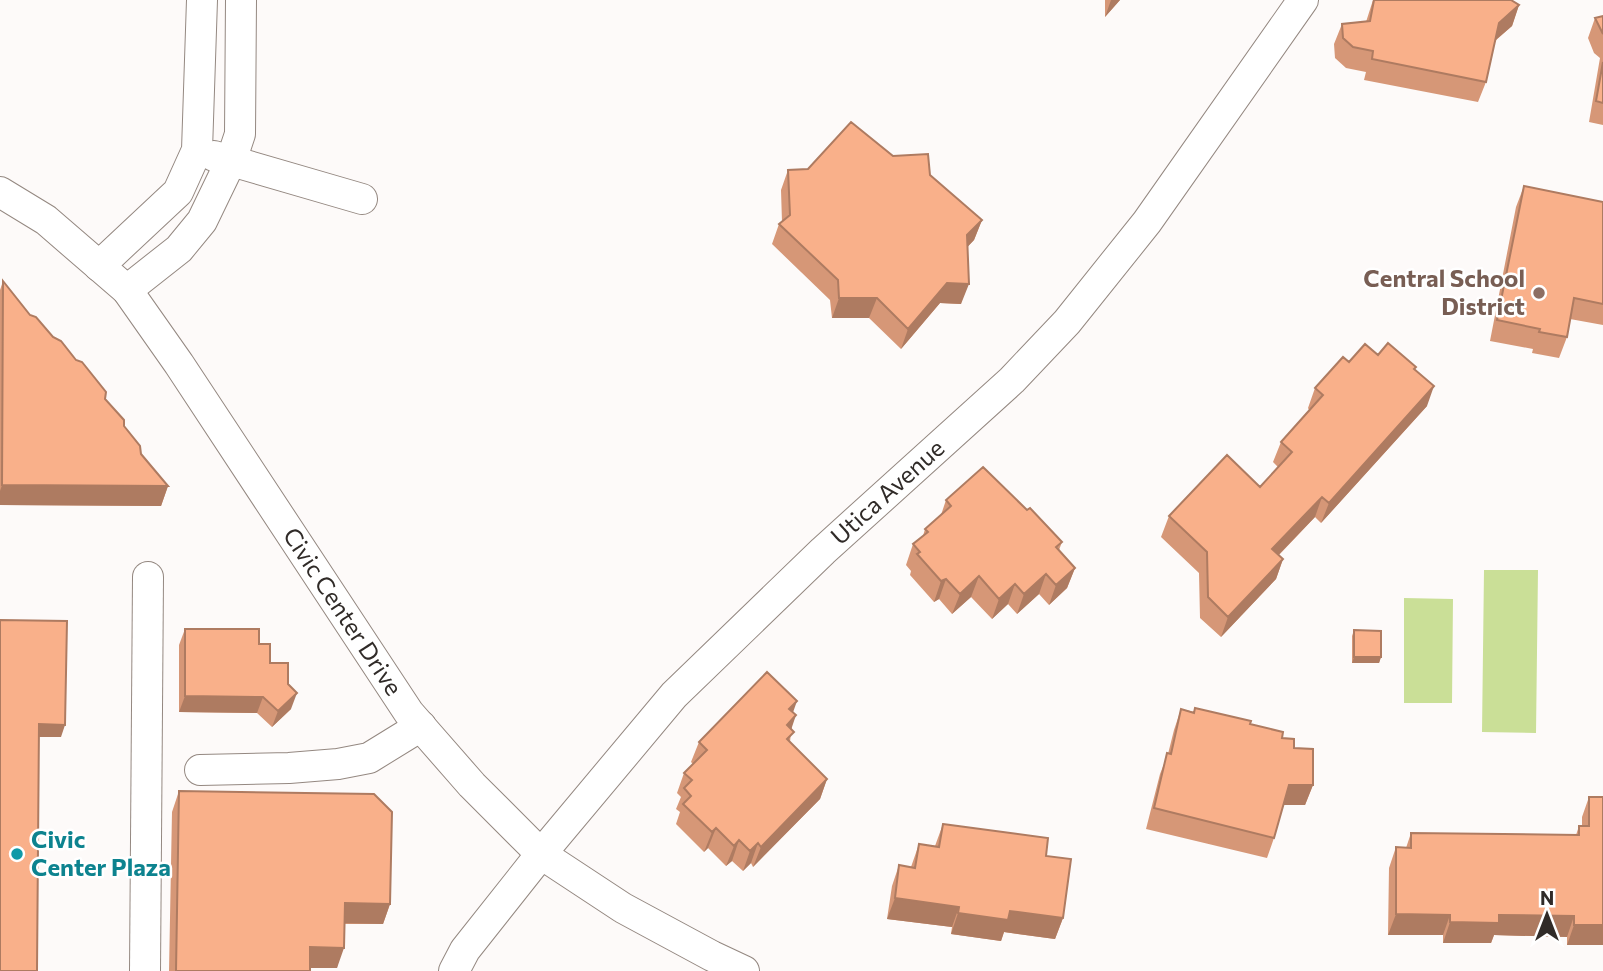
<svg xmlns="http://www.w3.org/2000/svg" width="1603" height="971" viewBox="0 0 1603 971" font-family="Commissioner,sans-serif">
	<rect width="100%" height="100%" fill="#fdfaf9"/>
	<path fill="#cadf97" d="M 1484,570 L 1538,570 L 1536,733 L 1482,732 Z
		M 1404,598 L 1453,599 L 1452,703 L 1404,703 Z"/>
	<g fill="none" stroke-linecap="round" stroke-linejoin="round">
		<defs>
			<g id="minor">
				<path d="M 214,156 L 362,199"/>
				<path id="s1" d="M 0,192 L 46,220 L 127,290 L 179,364 L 409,713 L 472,785 L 541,854 L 623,908 L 712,956 L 744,971"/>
				<path d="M 99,266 L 178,192 L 197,150 L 202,0"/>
				<path d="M 127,290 L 179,249 L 202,221 L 231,161 L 240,134 L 241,0"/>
				<path d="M 200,770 L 289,768 L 338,764 L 369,758 L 421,726"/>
				<path d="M 145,971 L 148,577"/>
				<path id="s2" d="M 454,971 L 465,950 L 541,854 L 674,695 L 823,551 L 1012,380 L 1067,322 L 1147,222 L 1303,0"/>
			</g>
		</defs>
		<use href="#minor" stroke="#948881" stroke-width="32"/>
		<use href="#minor" stroke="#fff" stroke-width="30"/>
	</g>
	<path fill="#d69777" d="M 1105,0 L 1120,0 L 1105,17 Z
		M 1373,0 L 1511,0 L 1519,5 L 1512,26 L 1495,41 L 1486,82 L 1478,102 L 1364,80 L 1366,72 L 1346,68 L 1335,58 L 1334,44 L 1342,24 L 1366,22 Z
		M 1603,16 L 1603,125 L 1589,122 L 1600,58 L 1594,53 L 1588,38 L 1595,18 Z
		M 893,156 L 930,175 L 982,220 L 974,240 L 967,247 L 961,304 L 940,303 L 901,349 L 869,318 L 832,318 L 830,300 L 772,244 L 779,224 L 782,222 L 781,190 L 788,170 L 808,169 Z
		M 1524,186 L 1603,202 L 1603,325 L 1570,319 L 1567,337 L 1559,358 L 1532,353 L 1533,349 L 1490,341 L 1516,207 Z
		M 3,281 L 30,315 L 76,360 L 105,399 L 124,426 L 141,454 L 168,486 L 161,506 L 0,505 L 0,290 Z
		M 1378,355 L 1415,369 L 1427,406 L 1321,523 L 1315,517 L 1279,555 L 1283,559 L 1276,579 L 1221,637 L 1200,618 L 1199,573 L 1161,537 L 1169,516 L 1260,487 L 1278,467 L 1273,462 L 1281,442 L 1309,410 L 1308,408 L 1315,388 L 1349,362 Z
		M 946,500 L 1027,510 L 1062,542 L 1059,550 L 1075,568 L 1067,588 L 1049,605 L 1039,594 L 1017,614 L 1008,604 L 992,619 L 971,597 L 952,614 L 939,599 L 934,602 L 910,575 L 911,571 L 906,565 L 913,544 L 923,536 L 925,529 L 941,515 Z
		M 185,629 L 259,644 L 270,663 L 288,684 L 291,709 L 272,727 L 257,713 L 179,712 L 179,645 Z
		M 1354,630 L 1381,657 L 1379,663 L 1352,663 L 1352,636 Z
		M 1181,709 L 1250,724 L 1282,738 L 1294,748 L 1313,785 L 1305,805 L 1283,805 L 1274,838 L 1267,858 L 1146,829 L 1160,774 L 1168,754 L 1174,730 Z
		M 793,712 L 790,742 L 827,779 L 820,799 L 753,867 L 751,863 L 743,871 L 732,861 L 726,866 L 708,848 L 704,852 L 676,824 L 680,812 L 676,809 L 681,797 L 677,793 L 684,773 L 693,764 L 691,762 L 699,742 Z
		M 179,791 L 390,904 L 383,924 L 344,924 L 337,968 L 310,968 L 310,971 L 169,971 L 172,812 Z
		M 1589,797 L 1603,945 L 1567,945 L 1567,937 L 1494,935 L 1491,943 L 1443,943 L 1443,935 L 1388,935 L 1389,868 L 1396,847 L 1406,848 L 1411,833 L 1576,835 L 1579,826 L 1582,826 L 1582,817 Z
		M 943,824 L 1046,856 L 1063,918 L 1055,939 L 1004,932 L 1001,941 L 951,934 L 952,927 L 887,919 L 892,886 L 899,865 L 911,867 L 919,844 L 935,846 Z"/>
	<path fill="#ae7b61" d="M 1111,0 L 1120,0 L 1105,17 Z
		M 1519,5 L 1512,26 L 1491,44 L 1499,23 Z
		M 982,220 L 974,240 L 960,255 L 967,235 Z
		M 947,283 L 969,284 L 961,304 L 940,303 L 901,349 L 908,329 Z
		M 839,298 L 877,298 L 869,318 L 832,318 Z
		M 1434,386 L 1427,406 L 1321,523 L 1329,503 Z
		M 2,485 L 168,486 L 161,506 L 0,505 L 0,491 Z
		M 1322,497 L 1315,517 L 1265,569 L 1272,549 Z
		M 1283,559 L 1276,579 L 1221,637 L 1228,617 Z
		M 1075,568 L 1067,588 L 1049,605 L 1056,585 Z
		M 1046,574 L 1039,594 L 1017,614 L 1024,594 Z
		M 979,576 L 971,597 L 952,614 L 960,594 Z
		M 946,579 L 939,599 L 934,602 L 941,581 Z
		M 1015,584 L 1008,604 L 992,619 L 999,599 Z
		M 1354,657 L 1381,657 L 1379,663 L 1352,663 Z
		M 297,693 L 291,709 L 272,727 L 278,711 Z
		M 185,696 L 263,697 L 257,713 L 179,712 Z
		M 797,701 L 790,721 L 789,709 Z
		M 796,715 L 789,736 L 787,725 Z
		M 39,724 L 65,725 L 61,737 L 35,737 Z
		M 827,779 L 820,799 L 753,867 L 761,847 Z
		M 1289,785 L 1313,785 L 1305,805 L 1281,805 Z
		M 716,828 L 708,848 L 704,852 L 712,832 Z
		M 739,840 L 732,861 L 726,866 L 734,846 Z
		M 758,843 L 751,863 L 743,871 L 750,851 Z
		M 895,898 L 959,907 L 952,927 L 887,919 Z
		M 345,903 L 390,904 L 383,924 L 337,923 Z
		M 1010,911 L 1063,918 L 1055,939 L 1004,932 L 1001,941 L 951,934 L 958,913 Z
		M 1396,914 L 1450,915 L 1443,935 L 1388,935 Z
		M 1499,915 L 1574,916 L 1567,937 L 1494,935 L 1491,943 L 1443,943 L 1450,922 Z
		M 1574,925 L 1603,925 L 1603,945 L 1567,945 Z
		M 310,947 L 344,948 L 337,968 L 303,968 Z"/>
	<path fill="#f9b08a" stroke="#ae7b61" stroke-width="2" d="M 1374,0 L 1511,0 L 1519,5 L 1499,23 L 1486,82 L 1372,59 L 1373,51 L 1353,47 L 1343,38 L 1342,24 L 1370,21 Z
		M 1603,16 L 1603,34 L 1595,18 Z
		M 1603,62 L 1603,103 L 1596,101 Z
		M 851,122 L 893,156 L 928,154 L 930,175 L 982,220 L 967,235 L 969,284 L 947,283 L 908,329 L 877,298 L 839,298 L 838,280 L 779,224 L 790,215 L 788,170 L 808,169 Z
		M 1524,186 L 1603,202 L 1603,304 L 1574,298 L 1567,337 L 1539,332 L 1540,329 L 1497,320 Z
		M 3,281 L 30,315 L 36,317 L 53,337 L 61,341 L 76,360 L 82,362 L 106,392 L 105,399 L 124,420 L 124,426 L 140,446 L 141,454 L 168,486 L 2,485 Z
		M 1388,343 L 1416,367 L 1414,369 L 1434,386 L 1329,503 L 1322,497 L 1272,549 L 1283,559 L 1228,617 L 1208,597 L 1207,552 L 1169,516 L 1227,455 L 1260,487 L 1292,452 L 1281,442 L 1323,395 L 1315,388 L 1343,357 L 1349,362 L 1365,344 L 1378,355 Z
		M 983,467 L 1027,510 L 1030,508 L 1062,542 L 1056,547 L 1075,568 L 1056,585 L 1046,574 L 1024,594 L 1015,584 L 999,599 L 979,576 L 960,594 L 946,579 L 941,581 L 917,554 L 920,552 L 913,544 L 928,532 L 925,529 L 951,506 L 946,500 Z
		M 0,620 L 67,621 L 65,725 L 39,724 L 37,971 L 0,971 Z
		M 185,629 L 259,629 L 259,644 L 270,644 L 270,663 L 288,663 L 288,684 L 297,693 L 278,711 L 263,697 L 185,696 Z
		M 1354,630 L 1381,631 L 1381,657 L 1354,657 Z
		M 767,672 L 797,701 L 789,709 L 796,715 L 787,725 L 794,732 L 787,739 L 827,779 L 761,847 L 758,843 L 750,851 L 739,840 L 734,846 L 716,828 L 712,832 L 683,804 L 691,796 L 684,788 L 692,780 L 684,773 L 707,750 L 699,742 Z
		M 1195,708 L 1251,721 L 1250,724 L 1283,732 L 1282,738 L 1294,739 L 1294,748 L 1313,749 L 1313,785 L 1289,785 L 1274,838 L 1154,808 L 1167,753 L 1171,754 L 1181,709 L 1194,713 Z
		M 179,791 L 374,794 L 392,812 L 390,904 L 345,903 L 344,948 L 310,947 L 310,971 L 176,971 Z
		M 1589,797 L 1603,797 L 1603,925 L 1574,925 L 1574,916 L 1499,915 L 1499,923 L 1450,922 L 1450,915 L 1396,914 L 1396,847 L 1411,848 L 1411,833 L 1579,835 L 1579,826 L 1589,826 Z
		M 943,824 L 1048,838 L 1046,856 L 1071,859 L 1063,918 L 1010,911 L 1008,920 L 958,913 L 959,907 L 895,898 L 899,865 L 915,868 L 919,844 L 939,847 Z"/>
	<circle fill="#8d6e63" stroke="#fff" stroke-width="2.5" cx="1539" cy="293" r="7"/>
	<circle fill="#0f9aa8" stroke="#fff" stroke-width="2.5" cx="17" cy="854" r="7"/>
	<g text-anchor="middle" stroke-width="5" stroke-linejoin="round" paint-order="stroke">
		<g font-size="24" font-weight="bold" fill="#785e54" stroke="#fff" text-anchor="end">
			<text x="1525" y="287">Central School<tspan x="1525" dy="28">District</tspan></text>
		</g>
		<g font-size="24" fill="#302b28" stroke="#fff">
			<text dy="8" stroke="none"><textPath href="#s2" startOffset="648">Utica Avenue</textPath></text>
			<text dy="8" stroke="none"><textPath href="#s1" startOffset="548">Civic Center Drive</textPath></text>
		</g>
		<g font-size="24" font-weight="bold" fill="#0d838f" stroke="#fff" text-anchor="start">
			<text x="31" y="848">Civic<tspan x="31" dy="28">Center Plaza</tspan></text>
		</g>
	</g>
	<g transform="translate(1547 915)" stroke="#ffffff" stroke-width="5" paint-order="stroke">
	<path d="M0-5L12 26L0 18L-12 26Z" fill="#302b28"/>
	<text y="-10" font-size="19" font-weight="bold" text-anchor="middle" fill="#302b28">N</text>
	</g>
</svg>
